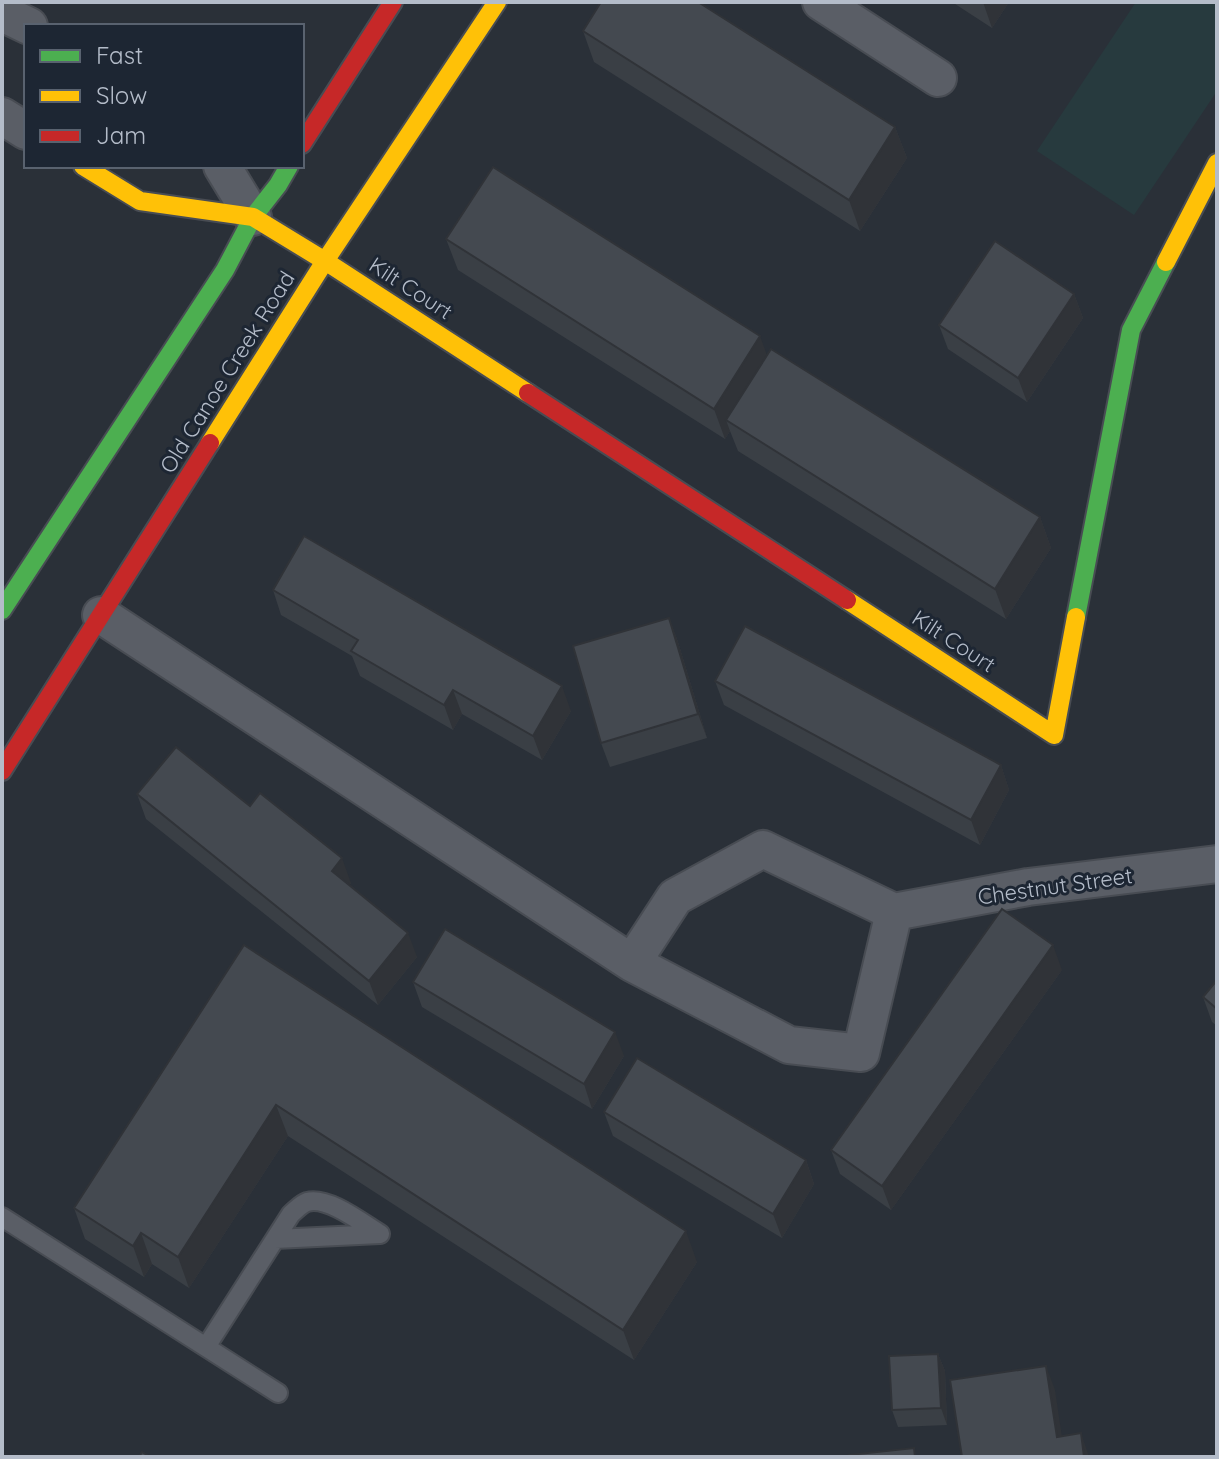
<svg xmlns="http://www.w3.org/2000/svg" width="1219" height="1459" viewBox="0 0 1219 1459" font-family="Quicksand,sans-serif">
	<rect width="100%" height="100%" fill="#2a3038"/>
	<path fill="#273a3e" d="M 1136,2 L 1217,2 L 1217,91 L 1134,215 L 1037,151 Z"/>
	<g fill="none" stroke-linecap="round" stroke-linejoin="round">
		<defs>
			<path id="lane" d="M 2,1217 L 278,1393
				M 275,1239 L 380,1234
				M 206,1347 L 291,1214 C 296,1210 301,1204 307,1202 C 328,1196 362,1223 380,1234"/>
			<path id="street" d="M 821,2 L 938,78
				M 2,13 L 29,26
				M 2,116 L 26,131
				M 222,166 L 253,217
				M 101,615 L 632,963
				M 763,849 L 894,912 L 861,1053 L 789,1045 L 632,963 L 675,897 Z
				M 894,912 L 1028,887 L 1217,864"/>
			<path id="fast" d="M 2,610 L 225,270 L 253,217 L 278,185 L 289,166
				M 1076,617 L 1131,330 L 1166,262"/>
			<path id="slow" d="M 83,166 L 140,201 L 253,217 L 325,261 L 528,393
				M 1166,262 L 1217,163
				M 210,443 L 325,261 L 497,2
				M 847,600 L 1054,735 L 1076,617"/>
			<path id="jam" d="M 302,144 L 393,2
				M 528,393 L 847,600
				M 2,771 L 210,443"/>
		</defs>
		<use href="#lane" stroke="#484c53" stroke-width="22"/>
		<use href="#street" stroke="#484c53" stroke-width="40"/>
		<use href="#fast" stroke="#484c53" stroke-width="22"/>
		<use href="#slow" stroke="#484c53" stroke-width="22"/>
		<use href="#jam" stroke="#484c53" stroke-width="22"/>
		<use href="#lane" stroke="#5a5e66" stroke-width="18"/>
		<use href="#street" stroke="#5a5e66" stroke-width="36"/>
		<use href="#fast" stroke="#4caf50" stroke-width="18"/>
		<use href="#slow" stroke="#ffc107" stroke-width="18"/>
		<use href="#jam" stroke="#c62828" stroke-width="18"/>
	</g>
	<path fill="#3a3f45" d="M 952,2 L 1009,2 L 992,28 Z
		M 583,31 L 895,127 L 907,158 L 860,231 L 594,62 Z
		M 446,239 L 767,355 L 1040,517 L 1051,548 L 1006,619 L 738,451 L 730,431 L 725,439 L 458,270 Z
		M 1074,294 L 1083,318 L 1027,402 L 948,349 L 939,325 Z
		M 273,590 L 571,711 L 542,760 L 462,714 L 453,730 L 360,676 L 352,656 L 281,615 Z
		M 669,618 L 678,642 L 707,738 L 610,767 L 601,743 Z
		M 715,681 L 1001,765 L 1009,790 L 980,845 L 724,705 Z
		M 137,794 L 250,806 L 351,883 L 349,885 L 417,957 L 378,1005 L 146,819 Z
		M 244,945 L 697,1262 L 634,1360 L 288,1136 L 189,1288 L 152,1264 L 144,1277 L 85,1239 L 74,1208 Z
		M 1062,970 L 891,1210 L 840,1174 L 831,1150 Z
		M 1217,980 L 1217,1026 L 1212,1022 L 1203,997 Z
		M 413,982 L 624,1056 L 592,1109 L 422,1007 Z
		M 604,1112 L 806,1160 L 814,1184 L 782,1238 L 613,1136 Z
		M 938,1354 L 945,1371 L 947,1425 L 898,1427 L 892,1410 Z"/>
	<path fill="#303338" d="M 983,2 L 1009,2 L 992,28 Z
		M 895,127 L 907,158 L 860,231 L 849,200 Z
		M 1074,294 L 1083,318 L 1027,402 L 1018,378 Z
		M 760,336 L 771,366 L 726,420 L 730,431 L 725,439 L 714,409 Z
		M 1040,517 L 1051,548 L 1006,619 L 995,589 Z
		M 669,618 L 678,642 L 707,738 L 698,714 Z
		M 562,686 L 571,711 L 542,760 L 533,736 Z
		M 453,690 L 462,714 L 453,730 L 444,705 Z
		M 1001,765 L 1009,790 L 980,845 L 971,820 Z
		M 342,858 L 351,883 L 341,896 L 332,871 Z
		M 408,933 L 417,957 L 378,1005 L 369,981 Z
		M 1053,945 L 1062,970 L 891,1210 L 882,1186 Z
		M 615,1032 L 624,1056 L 592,1109 L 584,1084 Z
		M 276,1105 L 288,1136 L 189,1288 L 178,1257 Z
		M 806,1160 L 814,1184 L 782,1238 L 773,1214 Z
		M 686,1231 L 697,1262 L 634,1360 L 623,1330 Z
		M 141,1233 L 152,1264 L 144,1277 L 133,1246 Z
		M 938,1354 L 945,1371 L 947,1425 L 941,1408 Z
		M 1046,1366 L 1055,1390 L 1065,1457 L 1057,1437 Z
		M 1081,1433 L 1089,1457 L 1084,1457 Z"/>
	<path fill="#444950" stroke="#303338" stroke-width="2" d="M 601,2 L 698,2 L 895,127 L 849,200 L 583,31 Z
		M 493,167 L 760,336 L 714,409 L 446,239 Z
		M 995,241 L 1074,294 L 1018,378 L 939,325 Z
		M 771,349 L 1040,517 L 995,589 L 726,420 Z
		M 304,536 L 562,686 L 533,736 L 453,690 L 444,705 L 351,651 L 358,640 L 273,590 Z
		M 669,618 L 698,714 L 601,743 L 573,646 Z
		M 745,626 L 1001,765 L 971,820 L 715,681 Z
		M 176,747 L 250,806 L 260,793 L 342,858 L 332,871 L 408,933 L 369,981 L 137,794 Z
		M 1002,909 L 1053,945 L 882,1186 L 831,1150 Z
		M 445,929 L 615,1032 L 584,1084 L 413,982 Z
		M 244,945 L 686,1231 L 623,1330 L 276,1105 L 178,1257 L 141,1233 L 133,1246 L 74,1208 Z
		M 1217,980 L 1217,1009 L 1203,997 Z
		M 637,1058 L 806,1160 L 773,1214 L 604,1112 Z
		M 938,1354 L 941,1408 L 892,1410 L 889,1356 Z
		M 1046,1366 L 1057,1437 L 1081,1433 L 1084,1457 L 962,1457 L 950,1380 Z
		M 914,1448 L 915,1457 L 850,1457 L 849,1455 Z
		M 142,1452 L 150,1457 L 139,1457 Z"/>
	<g text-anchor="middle" stroke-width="6" stroke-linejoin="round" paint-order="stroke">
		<g font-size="22" fill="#b4bcc9" stroke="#1d2633">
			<text transform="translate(411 288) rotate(33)" y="8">Kilt Court</text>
			<text transform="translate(227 372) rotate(-58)" y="8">Old Canoe Creek Road</text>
			<text transform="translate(954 641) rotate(33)" y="8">Kilt Court</text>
			<text transform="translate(1055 886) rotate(-8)" y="8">Chestnut Street</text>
		</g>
	</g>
	<rect width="1219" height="1459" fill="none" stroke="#b4bcc9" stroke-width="8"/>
	<rect x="24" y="24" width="280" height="144" fill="#1d2633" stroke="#59626f" stroke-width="2"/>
	<rect x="40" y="50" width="40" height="12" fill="#4caf50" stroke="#59626f" stroke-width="2"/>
	<text x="96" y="64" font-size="24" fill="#b4bcc9">Fast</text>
	<rect x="40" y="90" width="40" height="12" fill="#ffc107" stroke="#59626f" stroke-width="2"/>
	<text x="96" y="104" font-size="24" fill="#b4bcc9">Slow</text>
	<rect x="40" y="130" width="40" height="12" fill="#c62828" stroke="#59626f" stroke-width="2"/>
	<text x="96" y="144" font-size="24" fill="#b4bcc9">Jam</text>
</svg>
